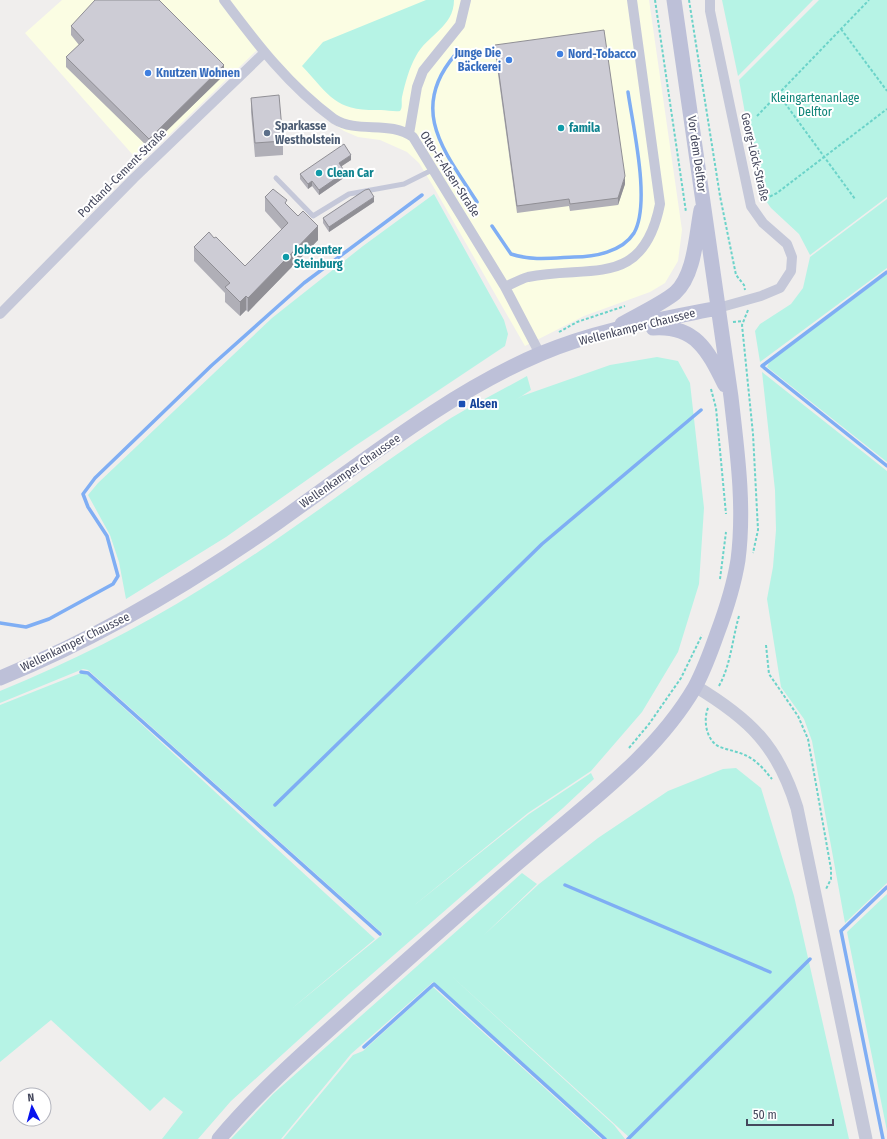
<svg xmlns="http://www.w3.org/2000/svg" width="887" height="1139" viewBox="0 0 887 1139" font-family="'Fira Sans Condensed',sans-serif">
	<rect width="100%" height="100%" fill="#f0eeed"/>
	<path fill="#fbfde3" d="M 62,0 L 649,0 L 682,230 L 678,261 L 665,283 L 650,292 L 584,316 L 525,346 L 433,186 L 419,163 L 407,152 L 380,140 L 358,137 L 344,131 L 326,119 L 294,90 L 257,50 L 140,163 L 25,33 Z"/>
	<path fill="#b6f3e5" d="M 426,0 L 454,0 C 454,27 427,35 416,56 C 409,68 405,84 402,97 C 401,102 403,107 400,111 C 395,112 387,110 381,110 C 335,111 332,98 302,66 L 323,42 Z
		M 722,0 L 813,0 L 738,76 Z
		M 819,0 L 887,0 L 887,197 L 810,255 L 799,234 L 771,208 L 759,191 L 739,80 Z
		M 434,194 L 504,320 L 508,334 L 505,346 L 355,446 L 226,537 L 126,599 L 119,562 L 110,535 L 88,495 L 98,483 L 272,318 L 363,246 Z
		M 887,199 L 887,268 L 760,362 L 755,331 L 760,324 L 791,304 L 803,288 L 810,257 Z
		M 887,274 L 887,462 L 767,367 L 770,361 Z
		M 657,357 L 678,361 L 690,383 L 704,508 L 699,584 L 678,652 L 642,712 L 591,771 L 528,813 L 412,907 L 529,814 L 591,773 L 594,779 L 563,808 L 349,994 L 231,1101 L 198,1139 L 162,1139 L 183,1112 L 164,1097 L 150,1111 L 51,1020 L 0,1062 L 0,705 L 81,673 L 88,675 L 375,939 L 290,1010 L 383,934 L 88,670 L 83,669 L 0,703 L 0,691 C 70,662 137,629 201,589 C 287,536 366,473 451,418 C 476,403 502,390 527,376 L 531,390 L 514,401 L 522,396 L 610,365 Z
		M 762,372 L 887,471 L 887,883 L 845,923 L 812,741 L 804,719 L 781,687 L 767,599 L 773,567 L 776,530 L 775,490 Z
		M 736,768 L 761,788 L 794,896 L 849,1139 L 631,1139 L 447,972 L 614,1125 L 625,1139 L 606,1139 L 433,982 L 351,1054 L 281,1139 L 231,1139 L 273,1094 L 522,873 L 537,884 L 484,935 L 539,884 L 598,838 L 668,791 L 723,769 Z
		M 887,894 L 887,1131 L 847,932 Z
		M 433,987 L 601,1139 L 283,1139 L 353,1055 L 363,1051 Z"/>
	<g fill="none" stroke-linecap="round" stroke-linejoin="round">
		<path stroke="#7faef4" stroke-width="3.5" d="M 455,55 C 408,110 445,152 477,202
			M 492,226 L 511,254 C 531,261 553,258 574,257 C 594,257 622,252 634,233 C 651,203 633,127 628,92
			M 887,272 L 762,366 L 887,466
			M 0,623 L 26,627 L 49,619 L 113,584 L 118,576 L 107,536 L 88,507 L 83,494 L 95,478 L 211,366 L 304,283 L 422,195
			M 81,672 L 88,673 L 380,934
			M 275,805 L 542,544 L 701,410
			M 565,885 L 770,972
			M 364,1047 L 434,984 L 605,1139
			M 628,1139 L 810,959
			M 883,1139 L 841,931 L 887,887"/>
		<path stroke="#6bd3c9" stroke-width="2" stroke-dasharray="3 2" stroke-linecap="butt" d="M 655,0 L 686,212
			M 689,0 L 720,196 L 736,275 L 744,285 L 745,290
			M 841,29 L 887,91
			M 779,95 L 855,199
			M 757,116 L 869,0
			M 761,201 L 777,193 L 887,109
			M 748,310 L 742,325 L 753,434 L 758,530 L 753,553
			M 733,322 L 743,321
			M 559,332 L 577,322 L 625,306
			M 711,389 L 716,408 L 726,514
			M 720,579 L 726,532
			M 766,645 L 769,674 L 798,716 L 808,739 L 831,869 L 831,879 L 826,889
			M 719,686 C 731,664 732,640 739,616
			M 708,708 C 703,720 706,741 720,747 C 731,751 742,752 752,759 C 760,764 766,772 772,779
			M 629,748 L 649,724 L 681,678 L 702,635"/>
		<path stroke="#c5c8d9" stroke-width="5" d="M 276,178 L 313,216 L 349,194 L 404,184 L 434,169"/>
		<path stroke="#c5c8d9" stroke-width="10" d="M 224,0 C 257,44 289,86 334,119 C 358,134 390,120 413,137 L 505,287 L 540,354
			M 710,0 L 710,11 L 751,206 L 763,223 L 787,244 L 792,257 L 791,271 L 780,288 L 761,296 L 718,308
			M 409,134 L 417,87 L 423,71 L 460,25 L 466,0
			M 505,287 C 512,284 520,279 528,277 C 590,264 643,290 660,204 L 632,0
			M 0,314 L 134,178 L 264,53"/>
		<path stroke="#c5c8d9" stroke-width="13" d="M 695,686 C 750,719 778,746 797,808 L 866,1139"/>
		<path stroke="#bdc0d8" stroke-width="15" d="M 622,324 C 636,316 663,303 675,293 C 695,275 696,235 701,210
			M 653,328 C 696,325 708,351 725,385
			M 0,678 C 99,638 191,583 278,522 C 359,465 448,393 540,354 C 596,330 658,320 718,308
			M 219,1139 C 261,1089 311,1046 360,1002 C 415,953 470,903 526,856 C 585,805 655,756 695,687 C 704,670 711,651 717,634 C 726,610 734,585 738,560 C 745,506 737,450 731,397 L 674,0"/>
	</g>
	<path fill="#b0afb7" d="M 71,26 L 224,75 L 149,148 L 66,67 L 66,57 L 79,45 L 71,35 Z
		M 495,45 L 625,184 L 618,205 L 570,211 L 569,206 L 517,213 L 495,52 Z
		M 251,98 L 283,141 L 283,155 L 255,157 L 251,112 Z
		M 351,160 L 341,166 L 345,177 L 319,195 L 312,186 L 308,189 L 300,179 L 300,174 Z
		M 265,197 L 287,205 L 318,240 L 248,312 L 246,310 L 240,316 L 225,302 L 225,293 L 194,261 L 194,247 L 214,238 L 245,266 L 282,230 L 265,211 Z
		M 374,202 L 329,232 L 323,223 L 323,218 Z"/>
	<path fill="#908f95" d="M 224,65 L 224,75 L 149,148 L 149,139 Z
		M 351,155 L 351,160 L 339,168 L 339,163 Z
		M 345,172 L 345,177 L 319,195 L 319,190 Z
		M 625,176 L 625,184 L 618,205 L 618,198 Z
		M 312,181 L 312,186 L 308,189 L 308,184 Z
		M 374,197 L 374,202 L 329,232 L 329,227 Z
		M 318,226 L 318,240 L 248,312 L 248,298 Z
		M 246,296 L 246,310 L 240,316 L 240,302 Z"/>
	<path fill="#cdccd5" stroke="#908f95" d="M 95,0 L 159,0 L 224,65 L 149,139 L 66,57 L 84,40 L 71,26 Z
		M 604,30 L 625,176 L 618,198 L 570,204 L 569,199 L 517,206 L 495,45 Z
		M 279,95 L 283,141 L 255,143 L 251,98 Z
		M 344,144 L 351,155 L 339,163 L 345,172 L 319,190 L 312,181 L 308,184 L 300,174 Z
		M 273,189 L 287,200 L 285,203 L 298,216 L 303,211 L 318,226 L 248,298 L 246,296 L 240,302 L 225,287 L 230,283 L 194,247 L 209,232 L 214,238 L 216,237 L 245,266 L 288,223 L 265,197 Z
		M 369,189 L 374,197 L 329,227 L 323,218 L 365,190 Z"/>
	<g fill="#3f7fe0" stroke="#fff" stroke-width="1.5">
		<circle cx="560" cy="54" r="4"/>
		<circle cx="509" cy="60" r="4"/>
		<circle cx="148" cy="73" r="4"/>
	</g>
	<g fill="#0f9aa8" stroke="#fff" stroke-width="1.5">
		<circle cx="561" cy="128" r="4"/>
		<circle cx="319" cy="173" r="4"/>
		<circle cx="286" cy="257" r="4"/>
	</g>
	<circle fill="#5c6f8a" stroke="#fff" stroke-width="1.5" cx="267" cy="133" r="4"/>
	<rect fill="#1a4fb4" stroke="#fff" stroke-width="1.5" x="458" y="400" width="8" height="8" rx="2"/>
	<g text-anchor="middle" stroke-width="4" stroke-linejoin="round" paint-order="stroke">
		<g font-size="12" font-weight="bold" fill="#366cbe" stroke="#fff" text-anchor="start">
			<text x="501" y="57" text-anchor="end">Junge Die<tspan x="501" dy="14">Bäckerei</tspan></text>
			<text x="568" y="58">Nord-Tobacco</text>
			<text x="156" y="77">Knutzen Wohnen</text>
		</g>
		<g font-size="12" fill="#0e8477" stroke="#fff">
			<text x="815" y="102">Kleingartenanlage<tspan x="815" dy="14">Delftor</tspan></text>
		</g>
		<g font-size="12" font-weight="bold" fill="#4e5e75" stroke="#fff" text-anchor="start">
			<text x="275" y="130">Sparkasse<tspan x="275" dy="14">Westholstein</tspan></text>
		</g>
		<g font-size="12" font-weight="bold" fill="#0d838f" stroke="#fff" text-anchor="start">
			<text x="569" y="132">famila</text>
			<text x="327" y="177">Clean Car</text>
			<text x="294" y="254">Jobcenter<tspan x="294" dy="14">Steinburg</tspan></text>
		</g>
		<g font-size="12" fill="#44475c" stroke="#fff">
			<text transform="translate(697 154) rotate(82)" y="4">Vor dem Delftor</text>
			<text transform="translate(755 157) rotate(77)" y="4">Georg-Löck-Straße</text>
			<text transform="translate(122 173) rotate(-45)" y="4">Portland-Cement-Straße</text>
			<text transform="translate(450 174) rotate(57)" y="4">Otto-F.-Alsen-Straße</text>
			<text transform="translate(637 327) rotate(-14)" y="4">Wellenkamper Chaussee</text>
			<text transform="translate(350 471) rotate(-35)" y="4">Wellenkamper Chaussee</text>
			<text transform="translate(75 642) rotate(-26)" y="4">Wellenkamper Chaussee</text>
		</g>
		<g font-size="12" font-weight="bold" fill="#164399" stroke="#fff" text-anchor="start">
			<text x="470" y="408">Alsen</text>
		</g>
	</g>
	<g transform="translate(32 1107) rotate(354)"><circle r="19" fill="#ffffff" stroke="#b4b5be"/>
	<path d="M0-3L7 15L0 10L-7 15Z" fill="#0813ee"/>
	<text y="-6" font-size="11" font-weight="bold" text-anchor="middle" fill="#44475c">N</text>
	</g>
	<path d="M747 1119v6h86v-6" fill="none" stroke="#44475c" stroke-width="2"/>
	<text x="753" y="1119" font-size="12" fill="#44475c" stroke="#ffffff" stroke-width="3" paint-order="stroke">50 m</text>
</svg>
